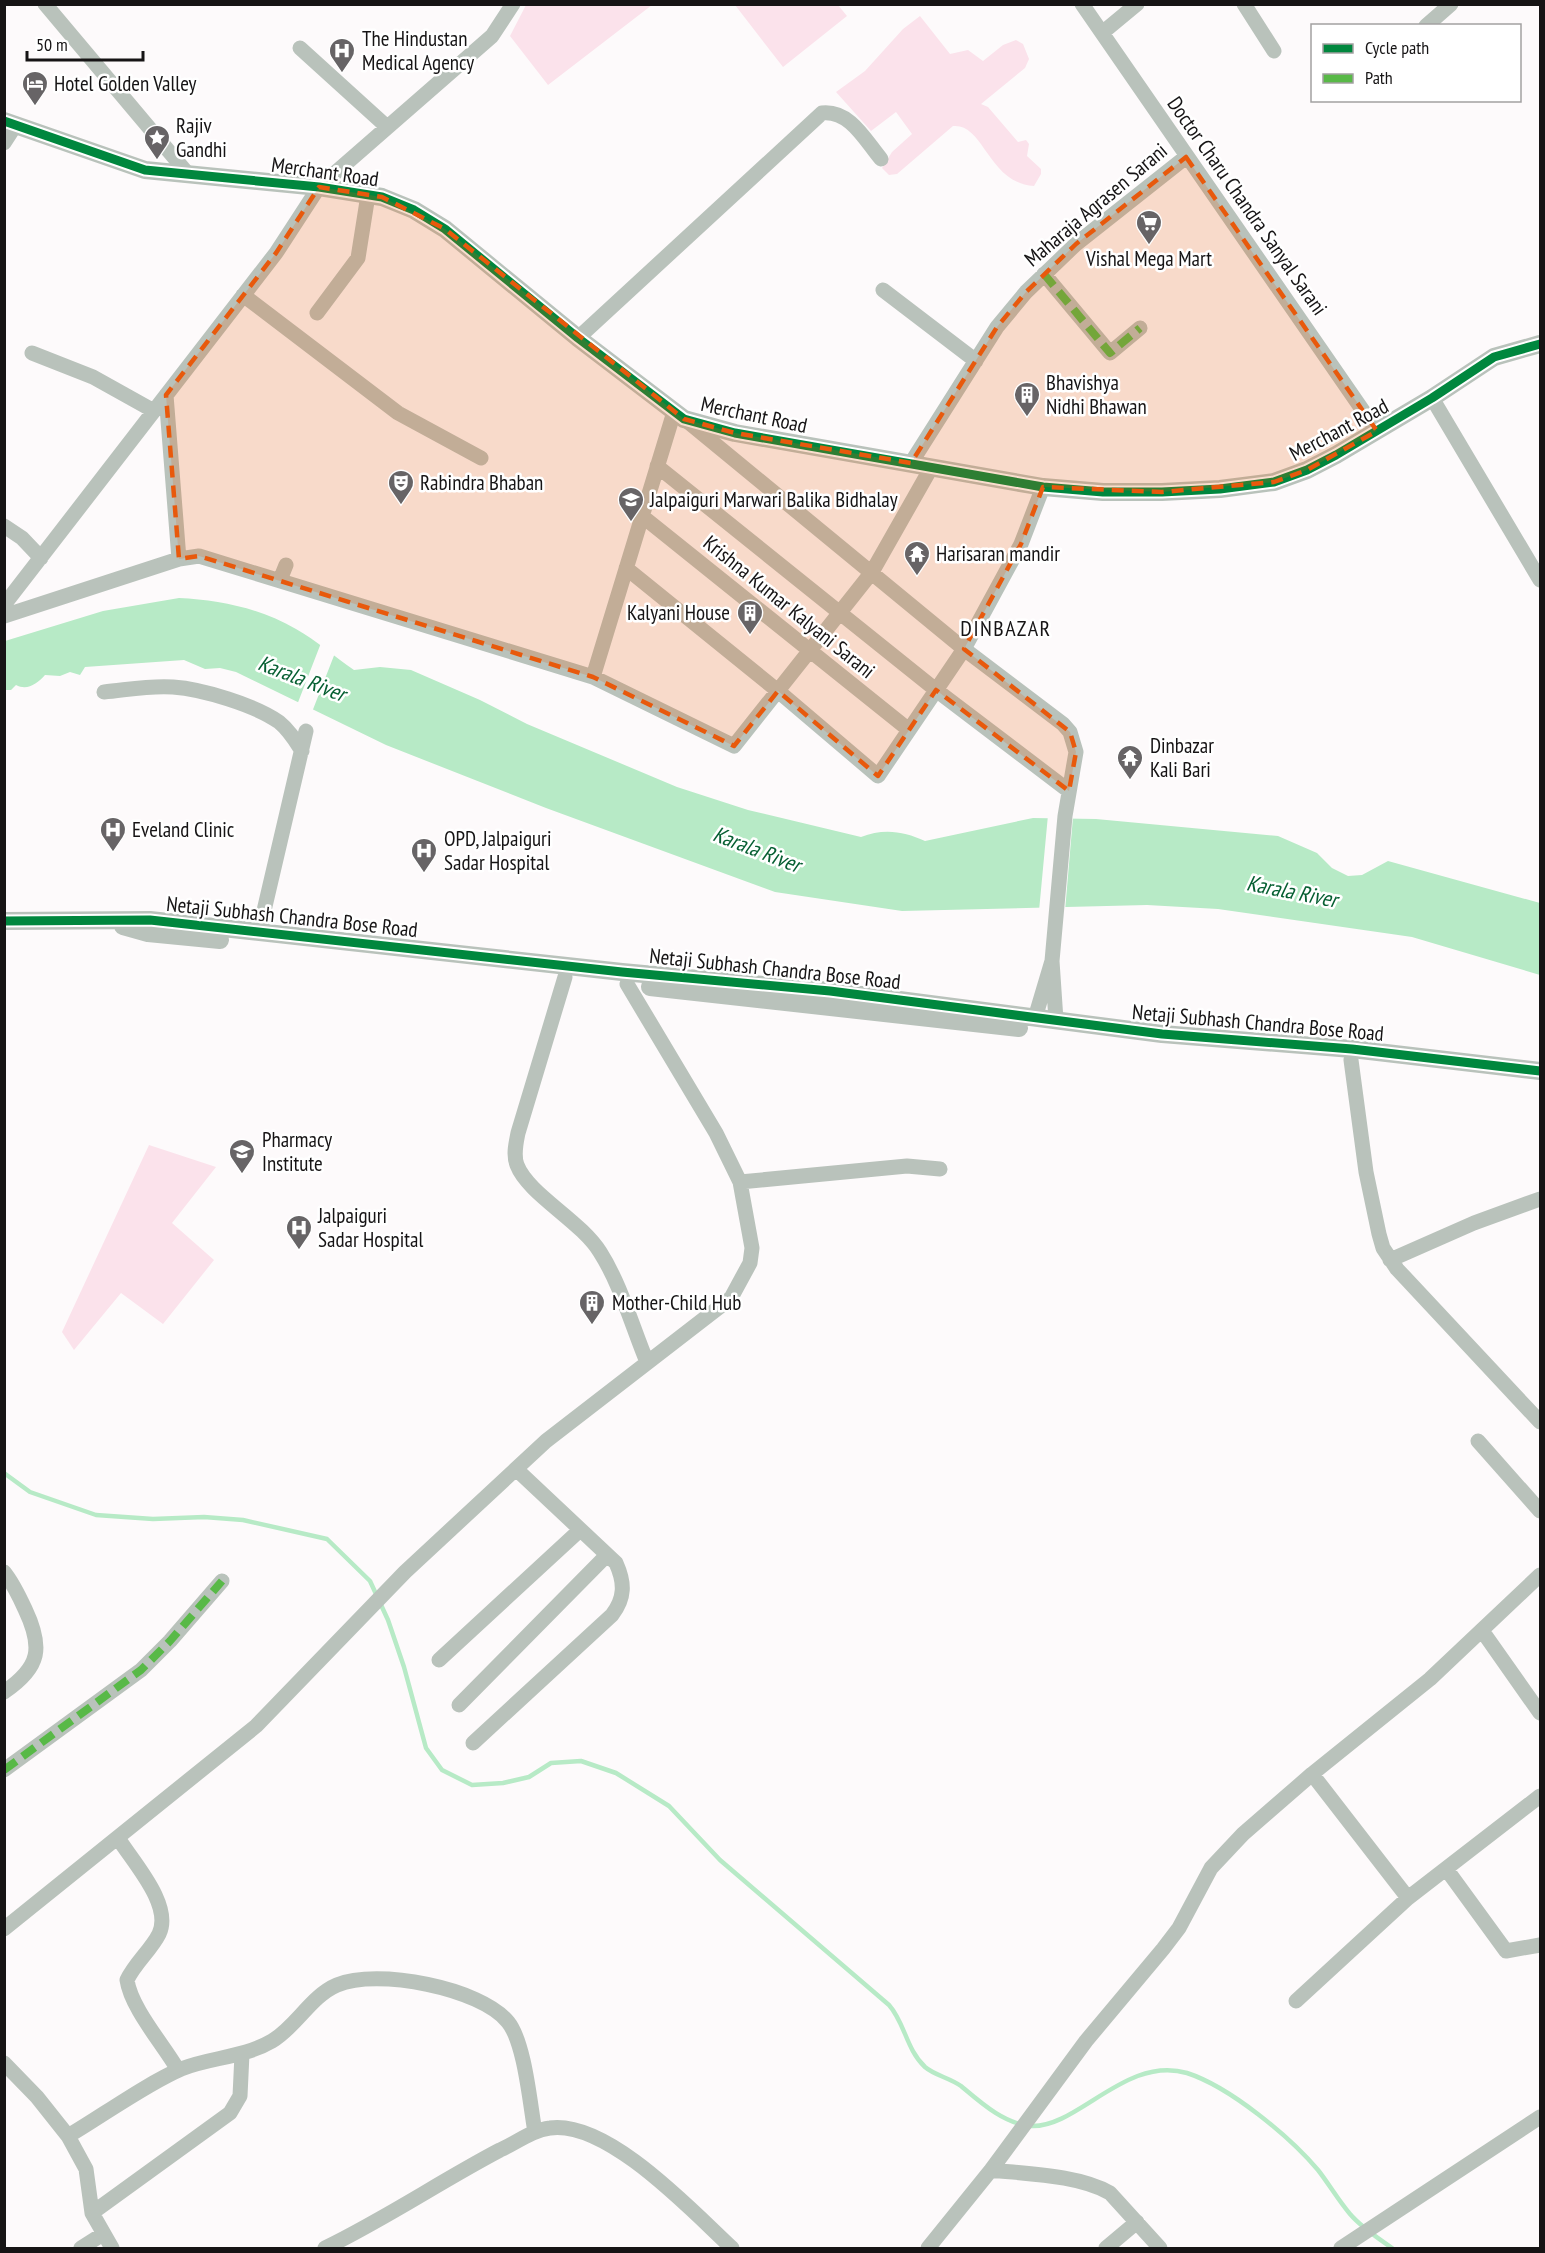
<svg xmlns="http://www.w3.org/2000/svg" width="1545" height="2253" viewBox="0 0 1545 2253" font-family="'PT Sans Narrow',sans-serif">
	<rect width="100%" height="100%" fill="#fdfafb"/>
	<path fill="#fbe2eb" d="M 526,5 L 526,4 L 652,5 L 548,85 L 510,36 Z
		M 735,5 L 838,5 L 847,16 L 783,67 Z
		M 920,16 L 950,54 L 968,50 L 983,61 L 1003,45 L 1016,40 L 1023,44 L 1029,59 L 1025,68 L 981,104 L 988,107 L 1018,142 L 1026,140 L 1029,144 L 1027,156 L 1041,169 L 1041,174 L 1034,186 C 988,183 984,123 953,126 L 897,174 L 889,175 L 882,168 L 892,152 L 912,134 L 896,112 L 871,131 L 836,92 L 865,71 L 903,29 Z
		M 149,1145 L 216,1167 L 172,1223 L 214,1260 L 163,1324 L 121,1293 L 74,1350 L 62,1332 Z"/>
	<path fill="#b7eac6" d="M 179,598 C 219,600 260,608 296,629 C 316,640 335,657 354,670 L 380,667 L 411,670 L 480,700 L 527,724 L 677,787 L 748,810 L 861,837 C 883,828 904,831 925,841 L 1033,818 L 1096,819 L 1278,836 L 1317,853 L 1332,868 L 1348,876 L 1362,875 L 1388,861 L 1540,903 L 1540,975 L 1412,937 L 1218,909 L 1147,905 L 902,911 L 775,892 L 546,808 L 386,745 L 236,672 L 220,668 L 205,669 L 184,660 L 85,667 L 80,675 L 70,672 L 60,676 L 45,675 C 37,684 27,691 16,685 L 11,690 L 5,690 L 5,641 L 103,611 Z"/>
	<path fill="#fdfafb" d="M 321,643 L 335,653 L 312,712 L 297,705 Z
		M 1048,815 L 1073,817 L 1065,911 L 1039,911 Z"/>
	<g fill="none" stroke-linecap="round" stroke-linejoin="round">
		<path stroke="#b7eac6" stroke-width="4.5" d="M 4,1473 L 30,1492 L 96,1515 L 153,1519 L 204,1517 L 243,1520 L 327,1539 L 370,1581 L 388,1620 L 404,1667 L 426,1748 L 442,1770 L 472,1785 L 503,1783 L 529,1777 L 551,1763 L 581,1761 L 616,1773 L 669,1806 L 720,1860 L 889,2005 C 905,2023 906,2049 925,2067 C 934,2075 950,2078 961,2086 C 980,2102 1004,2124 1031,2126 C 1078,2128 1126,2055 1187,2073 C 1230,2087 1289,2136 1318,2170 C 1329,2184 1338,2200 1350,2214 C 1362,2228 1378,2238 1392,2248"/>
		<path stroke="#b9c2bb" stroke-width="15" d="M 45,4 L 188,174
			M 1082,4 L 1377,431
			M 1244,4 L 1274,51
			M 1426,26 L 1451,4
			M 1102,33 L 1137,4
			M 300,48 L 386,126
			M 4,143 L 15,126
			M 1044,274 L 1110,353 L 1140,328
			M 883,290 L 976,361
			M 243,295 L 398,413 L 481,458
			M 317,313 L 358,258 L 368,195
			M 578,338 L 822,113 C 850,110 865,140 881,159
			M 32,353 L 93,377 L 154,411
			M 166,395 L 179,559
			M 1432,398 L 1540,580
			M 911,463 L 997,327 L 1026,292 L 1076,244 L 1186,157
			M 657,466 L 936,690 L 1069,791
			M 1043,487 L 1021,544 L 964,649 L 1063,724 L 1070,732 L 1076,752 L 1065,816 L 1052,961
			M 642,516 L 909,730
			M 4,526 L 22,538 L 41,558
			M 626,568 L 778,691 L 878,776 L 964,649 L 687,421
			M 280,580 L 286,565
			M 4,605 L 276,253 L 319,187 L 492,36 L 513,4
			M 4,616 L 179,559 L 199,556 L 593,677 L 734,746 L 872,572 L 931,468
			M 593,677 L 674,412
			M 104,692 C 126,690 151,685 173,687 C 202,689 255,705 279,722 C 289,730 295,740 302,751
			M 259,932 L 306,731
			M 565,977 L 518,1133 C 516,1143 513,1155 517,1165 C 528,1194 581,1221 600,1252 C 621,1285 632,1326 647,1362
			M 1035,1018 L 1052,961 L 1056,1020
			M 1351,1060 L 1366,1172 L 1379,1234 L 1383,1248 L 1397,1269 L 1540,1422
			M 740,1182 L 907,1166 L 940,1169
			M 1390,1260 L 1474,1223 L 1540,1199
			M 1478,1441 L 1540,1511
			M 4,1572 C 13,1583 19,1596 25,1609 C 43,1647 41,1667 4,1692
			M 1483,1632 L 1540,1713
			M 439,1660 L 580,1530
			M 459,1705 L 607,1555
			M 473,1743 L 612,1615 C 625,1598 625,1583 616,1563 L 516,1469
			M 4,1770 L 141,1670 L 170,1641 L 222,1581
			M 1312,1774 L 1408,1898 L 1540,1796
			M 118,1838 C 133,1862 173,1905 159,1934 C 151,1950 135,1963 127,1980 C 131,2008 163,2044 178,2070
			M 1447,1870 L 1506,1951 L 1540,1945
			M 4,1929 L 256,1726 L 405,1572 L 546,1441 L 731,1298 L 750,1263 L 752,1248 L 740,1182 L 716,1133 L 627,984
			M 1296,2001 L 1408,1898
			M 4,2063 L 37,2097 L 68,2136 L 86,2169 L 92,2213 L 112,2248
			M 68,2136 C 102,2116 146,2084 181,2069 C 211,2057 243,2058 272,2041 C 296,2027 311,1996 337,1985 C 377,1968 481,1988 508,2022 C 525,2043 530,2105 535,2132
			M 991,2170 C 1027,2174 1079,2175 1110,2193 L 1160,2248
			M 92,2213 L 230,2113 L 240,2096 L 242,2054
			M 81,2248 L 103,2234
			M 325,2248 C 385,2219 441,2181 500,2150 C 516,2143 532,2130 550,2128 C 608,2120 693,2212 732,2248
			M 928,2248 L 991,2170 L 1086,2041 L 1163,1949 L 1179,1928 L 1211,1868 L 1243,1834 L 1312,1774 L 1430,1679 L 1540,1575
			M 1106,2248 L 1137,2222
			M 1341,2248 L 1540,2117"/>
		<path stroke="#b9c2bb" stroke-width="18" d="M 4,121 L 145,170 L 319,187 L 382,197 L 414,210 L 445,229 L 578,338 L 684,419 L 735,433 L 1043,487 L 1103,492 L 1162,492 L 1220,489 L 1274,482 L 1307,470 L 1336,455 L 1432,398 L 1494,357 L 1540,344
			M 4,921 L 150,920 L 622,972 L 830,991 L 1162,1034 L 1352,1049 L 1540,1071
			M 123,926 L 148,933 L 220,940
			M 650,987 L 1019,1028"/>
		<path stroke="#58b947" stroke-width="8" stroke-dasharray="15 8" stroke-linecap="butt" d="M 1044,274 L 1110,353 L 1140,328
			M 4,1770 L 141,1670 L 170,1641 L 222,1581"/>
		<defs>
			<path id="cycleway" d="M 4,121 L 145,170 L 319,187 L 382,197 L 414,210 L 445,229 L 578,338 L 684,419 L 735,433 L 1043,487 L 1103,492 L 1162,492 L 1220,489 L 1274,482 L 1307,470 L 1336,455 L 1432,398 L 1494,357 L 1540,344
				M 4,921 L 150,920 L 622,972 L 830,991 L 1162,1034 L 1352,1049 L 1540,1071"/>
		</defs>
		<use href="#cycleway" stroke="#fff" stroke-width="13"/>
		<use href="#cycleway" stroke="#00873e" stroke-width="9"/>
	</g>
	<path fill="#e8590c" fill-opacity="0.2" stroke="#e8590c" stroke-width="4.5" stroke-dasharray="12 8" stroke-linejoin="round" d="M 1186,157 L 1377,431 L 1307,470 L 1274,482 L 1162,492 L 1043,487 L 1021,544 L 964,649 L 1070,732 L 1076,752 L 1069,791 L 936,690 L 878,776 L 778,691 L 734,746 L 593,677 L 199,556 L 179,559 L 166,395 L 276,253 L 319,187 L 382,197 L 445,229 L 684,419 L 735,433 L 911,463 L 997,327 L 1026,292 L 1076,244 Z"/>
	<defs>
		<symbol id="hospital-pin" viewBox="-11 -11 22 30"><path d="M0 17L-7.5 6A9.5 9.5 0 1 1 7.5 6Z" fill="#676466" stroke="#fff"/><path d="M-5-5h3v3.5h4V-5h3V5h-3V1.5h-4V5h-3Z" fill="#fff"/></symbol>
		<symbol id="hotel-pin" viewBox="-11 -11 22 30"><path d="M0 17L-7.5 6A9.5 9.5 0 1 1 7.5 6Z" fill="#676466" stroke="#fff"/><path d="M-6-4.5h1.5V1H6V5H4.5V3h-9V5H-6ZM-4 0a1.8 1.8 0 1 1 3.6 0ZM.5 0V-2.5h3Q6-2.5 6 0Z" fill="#fff"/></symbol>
		<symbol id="sight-pin" viewBox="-11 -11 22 30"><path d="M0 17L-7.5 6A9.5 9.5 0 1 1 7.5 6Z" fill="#676466" stroke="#fff"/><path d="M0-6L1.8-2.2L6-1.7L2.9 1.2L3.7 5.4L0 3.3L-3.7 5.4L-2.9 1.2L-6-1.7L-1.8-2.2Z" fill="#fff"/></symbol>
		<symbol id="supermarket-pin" viewBox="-11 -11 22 30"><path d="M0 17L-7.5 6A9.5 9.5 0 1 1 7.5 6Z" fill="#676466" stroke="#fff"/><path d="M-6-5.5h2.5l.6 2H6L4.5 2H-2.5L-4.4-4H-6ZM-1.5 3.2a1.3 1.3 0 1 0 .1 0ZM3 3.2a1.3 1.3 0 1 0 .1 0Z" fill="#fff"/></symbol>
		<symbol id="building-pin" viewBox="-11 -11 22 30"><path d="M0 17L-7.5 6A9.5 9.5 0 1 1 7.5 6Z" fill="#676466" stroke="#fff"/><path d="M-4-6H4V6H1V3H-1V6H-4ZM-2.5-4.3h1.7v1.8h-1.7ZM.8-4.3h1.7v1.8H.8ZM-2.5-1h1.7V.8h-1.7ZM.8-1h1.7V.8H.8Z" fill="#fff"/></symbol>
		<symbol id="theatre-pin" viewBox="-11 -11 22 30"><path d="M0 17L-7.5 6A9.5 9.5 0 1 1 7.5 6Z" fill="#676466" stroke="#fff"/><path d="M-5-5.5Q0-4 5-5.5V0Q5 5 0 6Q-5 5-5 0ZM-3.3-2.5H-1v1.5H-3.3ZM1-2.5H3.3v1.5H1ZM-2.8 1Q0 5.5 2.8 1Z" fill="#fff"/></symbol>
		<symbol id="school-pin" viewBox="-11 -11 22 30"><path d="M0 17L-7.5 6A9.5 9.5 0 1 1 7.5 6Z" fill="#676466" stroke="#fff"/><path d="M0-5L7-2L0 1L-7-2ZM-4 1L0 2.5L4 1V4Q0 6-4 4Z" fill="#fff"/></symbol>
		<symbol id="temple-pin" viewBox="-11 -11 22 30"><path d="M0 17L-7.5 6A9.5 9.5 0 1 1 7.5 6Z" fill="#676466" stroke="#fff"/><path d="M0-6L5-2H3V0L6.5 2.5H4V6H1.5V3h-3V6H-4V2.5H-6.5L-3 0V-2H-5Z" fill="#fff"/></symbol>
		<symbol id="university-pin" viewBox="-11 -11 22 30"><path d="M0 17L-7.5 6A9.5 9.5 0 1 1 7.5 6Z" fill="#676466" stroke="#fff"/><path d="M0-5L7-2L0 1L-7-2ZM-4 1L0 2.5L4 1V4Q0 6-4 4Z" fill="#fff"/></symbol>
	</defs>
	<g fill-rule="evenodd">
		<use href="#hospital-pin" x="327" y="36" width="30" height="40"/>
		<use href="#hotel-pin" x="20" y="69" width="30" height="40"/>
		<use href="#sight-pin" x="142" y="123" width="30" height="40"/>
		<use href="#supermarket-pin" x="1134" y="208" width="30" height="40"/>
		<use href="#building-pin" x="1012" y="380" width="30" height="40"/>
		<use href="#theatre-pin" x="386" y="468" width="30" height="40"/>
		<use href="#school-pin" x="616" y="485" width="30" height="40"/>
		<use href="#temple-pin" x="902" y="539" width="30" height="40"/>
		<use href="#building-pin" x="735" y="598" width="30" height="40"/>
		<use href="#temple-pin" x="1115" y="743" width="30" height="40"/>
		<use href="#hospital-pin" x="98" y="815" width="30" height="40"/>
		<use href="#hospital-pin" x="409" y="836" width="30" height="40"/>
		<use href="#university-pin" x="227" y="1137" width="30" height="40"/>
		<use href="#hospital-pin" x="284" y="1213" width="30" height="40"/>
		<use href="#building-pin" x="577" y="1288" width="30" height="40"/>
	</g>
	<g text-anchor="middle" stroke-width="5" stroke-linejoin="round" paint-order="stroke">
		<g font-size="21" fill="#161415" stroke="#fff" text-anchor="start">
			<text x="362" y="46">The Hindustan<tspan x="362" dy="24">Medical Agency</tspan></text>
			<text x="54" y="91">Hotel Golden Valley</text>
			<text x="176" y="133">Rajiv<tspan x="176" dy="24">Gandhi</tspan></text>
			<text x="1149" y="266" text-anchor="middle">Vishal Mega Mart</text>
			<text x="1046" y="390">Bhavishya<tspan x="1046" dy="24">Nidhi Bhawan</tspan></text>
			<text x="420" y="490">Rabindra Bhaban</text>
			<text x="650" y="507">Jalpaiguri Marwari Balika Bidhalay</text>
			<text x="936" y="561">Harisaran mandir</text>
			<text x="730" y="620" text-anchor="end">Kalyani House</text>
			<text x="1150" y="753">Dinbazar<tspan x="1150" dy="24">Kali Bari</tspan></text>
			<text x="132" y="837">Eveland Clinic</text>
			<text x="444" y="846">OPD, Jalpaiguri<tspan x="444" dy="24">Sadar Hospital</tspan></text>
			<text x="262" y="1147">Pharmacy<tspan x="262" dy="24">Institute</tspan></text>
			<text x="318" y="1223">Jalpaiguri<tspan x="318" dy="24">Sadar Hospital</tspan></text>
			<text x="612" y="1310">Mother-Child Hub</text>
		</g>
		<g font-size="21" fill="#161415" stroke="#fff">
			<text transform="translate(325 172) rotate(8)" y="7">Merchant Road</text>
			<text transform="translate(1096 205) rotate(-40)" y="7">Maharaja Agrasen Sarani</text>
			<text transform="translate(1247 206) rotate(55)" y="7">Doctor Charu Chandra Sanyal Sarani</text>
			<text transform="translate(754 415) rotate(12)" y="7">Merchant Road</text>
			<text transform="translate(1339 430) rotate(-28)" y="7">Merchant Road</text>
			<text transform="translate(789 607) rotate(39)" y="7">Krishna Kumar Kalyani Sarani</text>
			<text transform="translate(292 917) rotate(6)" y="7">Netaji Subhash Chandra Bose Road</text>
			<text transform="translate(775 969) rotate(6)" y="7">Netaji Subhash Chandra Bose Road</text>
			<text transform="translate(1258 1023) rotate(5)" y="7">Netaji Subhash Chandra Bose Road</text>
		</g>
		<g font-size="22" letter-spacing="1.5" fill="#161415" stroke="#fff">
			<text x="1006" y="636">DINBAZAR</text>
		</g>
		<g font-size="22" font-style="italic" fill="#065f32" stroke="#fff">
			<text transform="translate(302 678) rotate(21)" y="8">Karala River</text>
			<text transform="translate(757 849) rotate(21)" y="8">Karala River</text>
			<text transform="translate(1292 891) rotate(11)" y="8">Karala River</text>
		</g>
	</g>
	<rect width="1545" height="2253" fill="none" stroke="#161415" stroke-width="12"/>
	<rect x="1311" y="24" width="210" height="78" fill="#ffffff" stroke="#a2a1a1" stroke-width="1.5"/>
	<rect x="1323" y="44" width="30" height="9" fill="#00873e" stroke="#a2a1a1" stroke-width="1.5"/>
	<text x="1365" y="54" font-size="18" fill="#161415">Cycle path</text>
	<rect x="1323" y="74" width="30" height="9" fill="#58b947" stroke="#a2a1a1" stroke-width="1.5"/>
	<text x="1365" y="84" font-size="18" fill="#161415">Path</text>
	<path d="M27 51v9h116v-9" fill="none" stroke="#161415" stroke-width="3"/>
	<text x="36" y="51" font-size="18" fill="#161415" stroke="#ffffff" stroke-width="4.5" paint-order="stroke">50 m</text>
</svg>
